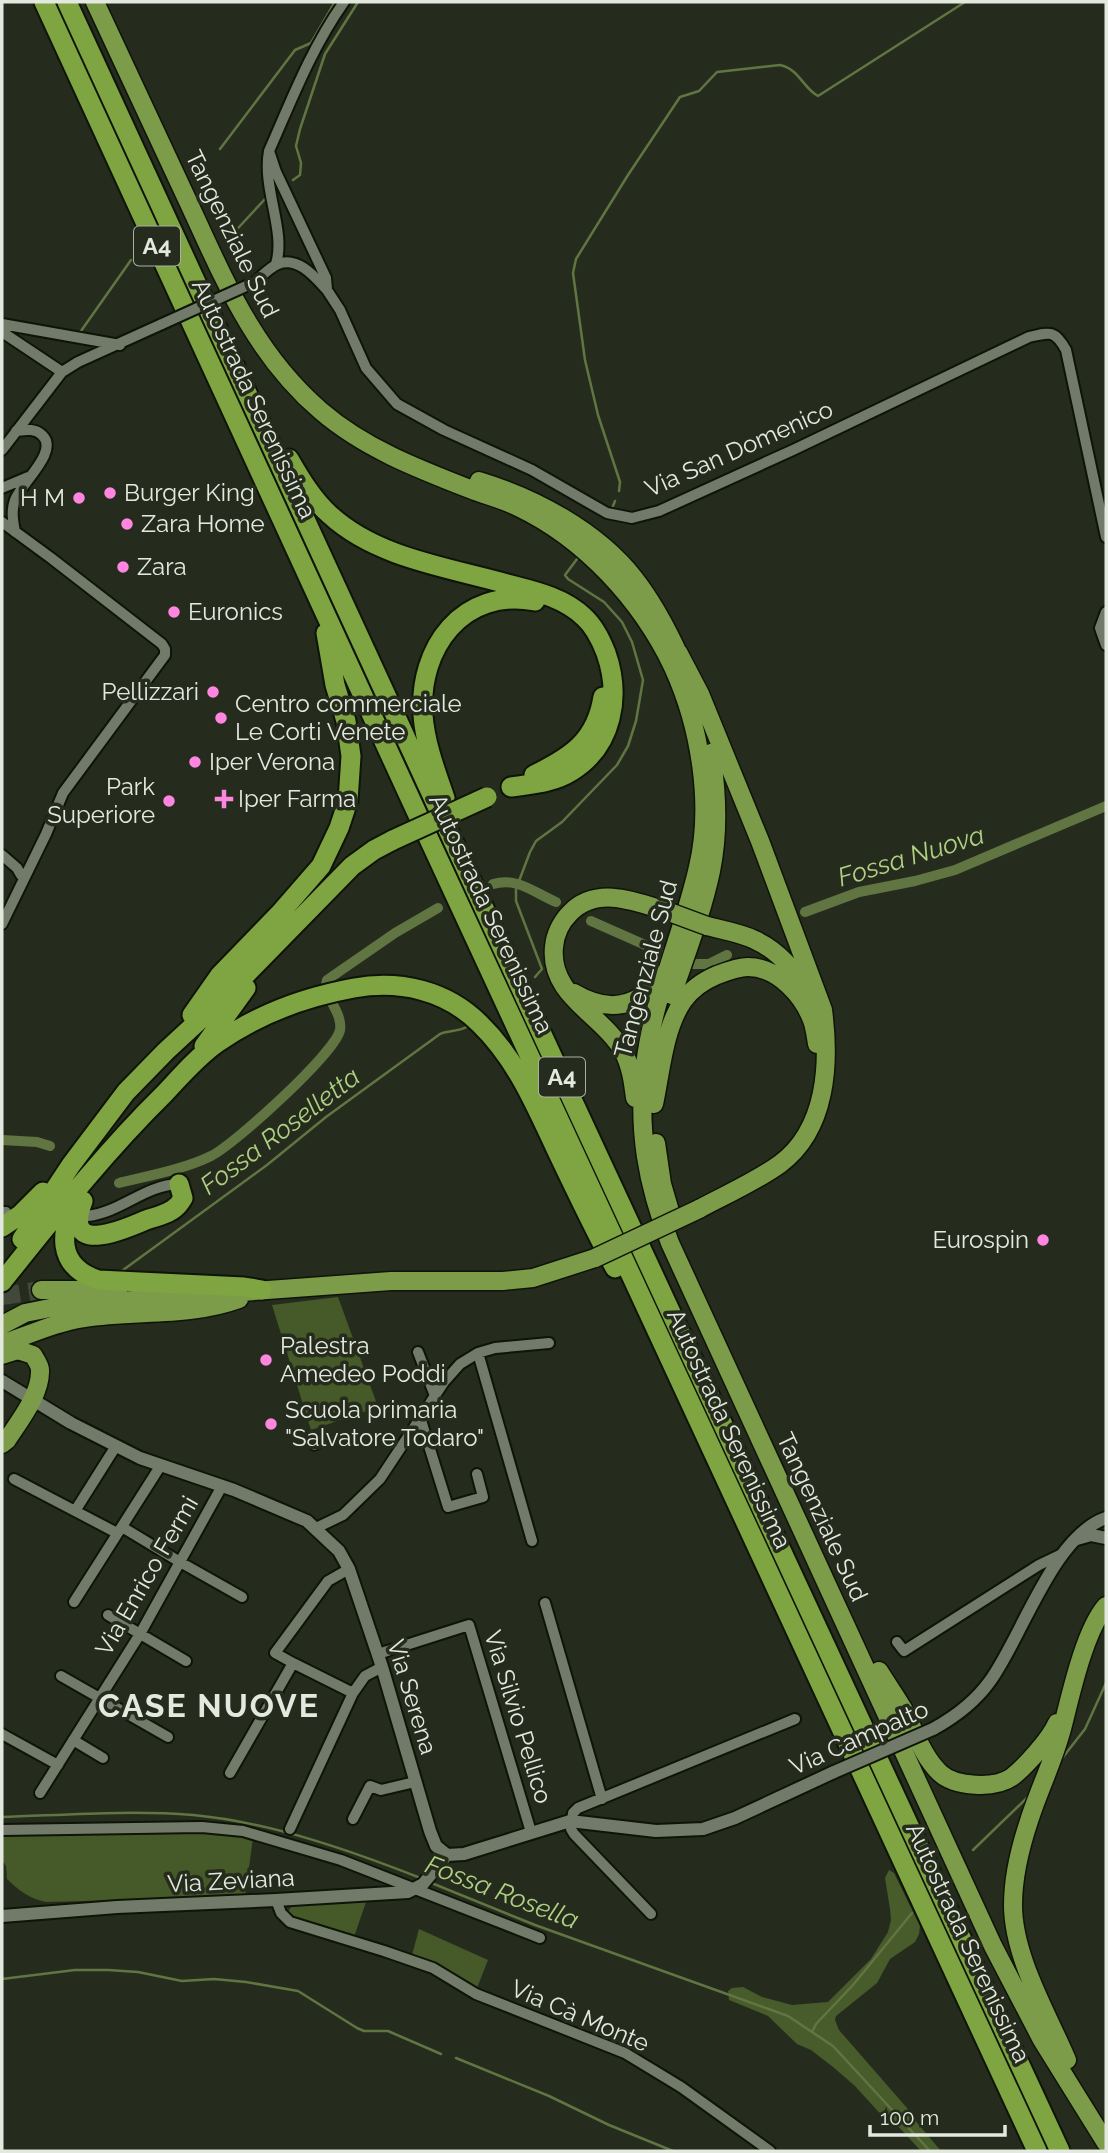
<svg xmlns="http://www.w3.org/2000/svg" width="1108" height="2153" viewBox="0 0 1108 2153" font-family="Raleway,sans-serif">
	<rect width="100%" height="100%" fill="#252c1d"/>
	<path fill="#465928" d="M 338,1297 L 378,1407 L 311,1430 L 272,1305 Z
		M 205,1830 L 253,1838 L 245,1897 L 46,1902 C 30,1899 18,1890 7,1879 L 6,1866 L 2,1860 L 2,1832 Z
		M 366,1902 L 354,1937 L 294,1918 L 289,1914 L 289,1910 L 291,1907 L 298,1905 Z
		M 419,1929 L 488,1960 L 477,1988 L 432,1963 L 412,1955 Z"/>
	<path fill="#485b2a" d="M 889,1870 L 894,1873 L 920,1926 L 919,1934 L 915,1942 L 890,1959 L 877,1983 L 836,2016 L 835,2020 L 839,2030 L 907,2108 L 913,2118 L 941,2151 L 921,2151 L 896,2124 L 884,2118 L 855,2086 L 833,2067 L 811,2050 L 797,2044 L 768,2016 L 729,2000 L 728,1991 L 732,1988 L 743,1987 L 762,1997 L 792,2005 L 828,2002 L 871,1959 L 888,1932 L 891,1920 L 890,1909 L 885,1878 Z"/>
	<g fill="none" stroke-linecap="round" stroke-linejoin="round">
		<path stroke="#607542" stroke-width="2.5" d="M 220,149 L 295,50 L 311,43 L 335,2
			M 293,180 L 300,175 L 301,163 L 296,146 L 300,129 L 325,54 L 358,2
			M 228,239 L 265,199
			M 81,331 L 131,260
			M 619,491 L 620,482 L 598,415 L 585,360 L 573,273 L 576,259 L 628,175 L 680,97 L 699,91 L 717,72 L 780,65 C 799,69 803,88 818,96 L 965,2
			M 613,506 L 615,501
			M 535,977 L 542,969 L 516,901 L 516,889 L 530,852 L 536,841 L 562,822 L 617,765 L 628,746 L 636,721 L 643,680 L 632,642 L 622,622 L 604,602 L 568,579 L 565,575 L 577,559
			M 119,1273 L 267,1165 L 326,1117 L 440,1034 C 450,1030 459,1032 468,1026
			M 1060,1761 L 1085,1729 L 1106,1683
			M 2,1817 C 65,1815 130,1810 193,1815 C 270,1822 352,1851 423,1879
			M 973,1850 L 1031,1794
			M 429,1882 L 535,1925 L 788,2016 L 833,2046 L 930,2151
			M 2,1979 L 75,1970 L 108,1970 L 138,1972 L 182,1981 L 214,1979 L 246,1982 L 298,1991 L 357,2028 L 364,2031 L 388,2031 L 441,2054
			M 812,2032 L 816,2024 L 853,1985 L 912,1913
			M 456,2058 L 549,2096 L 609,2125 L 673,2151"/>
		<path stroke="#607542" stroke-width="10" d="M 493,884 C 517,877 533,892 556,902
			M 805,912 L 859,892 L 915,881 L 955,870 L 1106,806
			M 591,921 L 661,952
			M 693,964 L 709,964 L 727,955
			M 2,1140 L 37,1142 L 50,1146
			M 119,1183 C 148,1176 185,1169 211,1156 C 234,1145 336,1052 340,1030 C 343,1011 322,997 327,980 L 395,933 L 438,908"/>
		<path stroke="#42483a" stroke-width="18" stroke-dasharray="18 9" stroke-linecap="butt" d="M 2,1296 L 41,1290"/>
		<defs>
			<path id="pedestrian" d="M 314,1446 L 325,1442"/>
			<path id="minor" d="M 269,151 L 276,172 L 326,278 L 327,290 L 340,310 L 366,368 L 397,404 L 444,430 L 532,470 L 607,513 L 632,518 L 659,511 L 793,450 L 1029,337 C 1050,332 1055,330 1066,350 L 1106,537
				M 276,264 C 286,230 262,189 269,151 C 292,99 311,49 344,2
				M 255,282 C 262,276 270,267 278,264 C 298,256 315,277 327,290
				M 2,324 L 120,345
				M 2,332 L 62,372
				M 2,450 L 62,372 L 78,362 L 162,324
				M 2,488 L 28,477
				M 2,522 L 51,558 L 162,644 L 165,649 L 165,655 L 63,793 L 46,834 L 2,924
				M 15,532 C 13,521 11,511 15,500 C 21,483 60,451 42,435 C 35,428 25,430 16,431
				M 1106,612 L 1100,628 L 1106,645
				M 2,855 L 17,868 L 21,875
				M 2,1212 L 6,1212
				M 88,1216 C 121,1212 145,1185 179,1184
				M 418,1352 L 435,1396
				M 478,1353 L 532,1541
				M 420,1417 L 448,1507 L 483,1497 L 477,1474
				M 14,1479 L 117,1533
				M 75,1511 L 116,1446
				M 122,1527 L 180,1562 L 242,1597
				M 316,1528 L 343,1515 L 380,1479 L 444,1382 L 460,1364 L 478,1353 L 495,1348 L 549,1343
				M 74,1602 L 161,1465
				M 545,1603 L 602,1799
				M 108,1615 L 186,1661
				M 897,1642 L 904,1651 L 1039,1565 L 1064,1553
				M 378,1654 L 469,1625 L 531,1832
				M 293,1663 L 275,1653 L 328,1581 L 349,1569
				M 61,1676 L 168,1737
				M 2,1734 L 58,1765
				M 73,1740 L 103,1758
				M 230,1773 L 293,1663 L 353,1693
				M 40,1793 L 140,1634 L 222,1486
				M 353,1819 L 370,1786 L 381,1790 L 415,1782
				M 290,1829 L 353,1693 L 365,1676 L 382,1667
				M 2,1830 L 202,1827 L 243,1831 L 341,1860 L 540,1938
				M 276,1900 L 281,1913 L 290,1922 L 384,1951 L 433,1968 L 476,1994 L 625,2053 L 681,2087 L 770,2151
				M 651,1914 L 574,1834 L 571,1829 L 573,1813 L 578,1808 L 795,1719"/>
			<path id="tertiary" d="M 2,1381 L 71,1423 L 140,1458 L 234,1490 L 307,1521 L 339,1551 L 349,1569 L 382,1667 L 430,1831 L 436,1846 L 447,1855 L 464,1854 L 570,1821 L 656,1831 L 703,1829 L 735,1818 L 834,1772
				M 1077,1539 L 1091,1535 L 1106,1538
				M 933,1729 C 955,1717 975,1702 990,1681 C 1022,1637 1053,1536 1106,1518
				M 2,1916 L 117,1907 L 276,1900 L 408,1892 L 423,1884 L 447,1855"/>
			<path id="trunk" d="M 95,2 C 125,66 155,130 185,195 C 222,274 252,352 321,411 C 365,449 421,470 475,491 C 489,496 504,500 518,507 C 585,539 641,600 673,667 C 700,726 713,804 698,867 C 683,934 653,997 645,1065 C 637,1129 647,1184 670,1243 L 993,1946 L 1042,2040 L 1106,2143
				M 479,481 C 535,498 597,531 634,578 C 652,601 666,627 678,653
				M 678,652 L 700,694 L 760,841 L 823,1010 C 830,1063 827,1129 780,1164 C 755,1182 725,1195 699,1209
				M 707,926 C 722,930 741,933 755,940 C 779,951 795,970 808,993
				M 574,993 C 608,1013 639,1009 661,975
				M 672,995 C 686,954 702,913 711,871 C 719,832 717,791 711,753
				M 635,1098 C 633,1082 631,1066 623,1051 C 602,1014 549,996 554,947 C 555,935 561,922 570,913 C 598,884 639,903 672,913
				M 654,1104 C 661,1071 664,1029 683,1001 C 692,988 703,981 717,975 C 725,972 738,967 748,967 C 778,967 804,996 813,1023 C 815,1030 816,1037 817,1044
				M 656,1143 L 662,1184 L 672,1218
				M 41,1290 L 118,1290
				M 2,1325 L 25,1313 L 65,1305 L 391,1281 L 503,1281 L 533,1278 L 595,1258
				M 2,1344 C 29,1335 56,1322 84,1318 C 135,1310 190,1317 239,1299
				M 2,1355 L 18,1350 L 33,1355 C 36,1360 40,1365 40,1370 C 41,1394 20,1420 7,1440 L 2,1444
				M 879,1671 C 887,1684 897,1698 905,1712 C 915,1732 923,1757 940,1773 C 955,1787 995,1789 1012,1777 C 1026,1766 1050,1739 1057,1723
				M 1067,2060 C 1047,2013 1013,1956 1013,1905 C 1013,1876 1020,1848 1029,1821 C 1039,1789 1055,1758 1063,1725 C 1071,1693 1085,1630 1106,1606"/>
			<path id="motorway" d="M 44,2 L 416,811 L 1037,2151
				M 67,2 L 570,1095 L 1060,2151
				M 289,459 C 300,478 313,500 330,515 C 377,558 447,567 507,584 C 534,591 563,597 584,617 C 595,627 601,640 606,653 C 621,696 613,745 572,771 C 553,783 532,784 511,787
				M 534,775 C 571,757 596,741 603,697
				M 445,798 C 436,772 425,743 423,715 C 418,648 463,587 535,601
				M 192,1015 L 220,975 L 281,912 L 321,866 L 339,828 L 348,801 L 351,756 L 346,721 L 335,685 L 326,633
				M 204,1046 L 246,988
				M 78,1198 C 59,1231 56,1266 98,1280 L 244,1287 L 262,1290
				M 83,1201 C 62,1256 121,1231 146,1220 C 155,1217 169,1214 176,1207 C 179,1205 181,1201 183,1198 L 179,1184
				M 2,1227 L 20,1215 L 43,1192
				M 22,1239 L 71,1165 L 126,1092 L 166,1051 L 218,1003 L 352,866 L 374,850 L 393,840
				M 2,1282 C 54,1217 105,1152 164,1094 C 181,1076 197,1057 217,1043 C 258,1014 305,997 354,988 C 400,980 446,990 480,1024 C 516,1059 535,1104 556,1149 C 575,1189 594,1229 615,1268"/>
		</defs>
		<use href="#pedestrian" stroke="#0e1407" stroke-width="11"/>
		<use href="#minor" stroke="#0e1407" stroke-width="14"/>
		<use href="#tertiary" stroke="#0e1407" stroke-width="16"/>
		<use href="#trunk" stroke="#0e1407" stroke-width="21"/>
		<use href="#motorway" stroke="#0e1407" stroke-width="23"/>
		<use href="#pedestrian" stroke="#727a69" stroke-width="8"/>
		<use href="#minor" stroke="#727a69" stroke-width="10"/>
		<use href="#tertiary" stroke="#727a69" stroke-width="12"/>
		<use href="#trunk" stroke="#7c9c4a" stroke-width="18"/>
		<use href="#motorway" stroke="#7fa442" stroke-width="19"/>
		<defs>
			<path id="minor-bridge" d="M 162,324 L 255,282"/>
			<path id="tertiary-bridge" d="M 834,1772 L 933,1729"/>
			<path id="trunk-bridge" d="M 672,913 L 707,926
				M 595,1258 L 699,1209"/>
			<path id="motorway-bridge" d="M 393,840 L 487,797"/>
		</defs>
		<use href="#minor-bridge" stroke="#0e1407" stroke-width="14" stroke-linecap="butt"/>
		<use href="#tertiary-bridge" stroke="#0e1407" stroke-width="16" stroke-linecap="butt"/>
		<use href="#trunk-bridge" stroke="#0e1407" stroke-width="21" stroke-linecap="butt"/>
		<use href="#motorway-bridge" stroke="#0e1407" stroke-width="23" stroke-linecap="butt"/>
		<use href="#minor-bridge" stroke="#727a69" stroke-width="10"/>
		<use href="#tertiary-bridge" stroke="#727a69" stroke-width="12"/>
		<use href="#trunk-bridge" stroke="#7c9c4a" stroke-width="18"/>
		<use href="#motorway-bridge" stroke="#7fa442" stroke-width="19"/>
	</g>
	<g fill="#fe86e0" stroke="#252c1d" stroke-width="2.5">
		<circle cx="110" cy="493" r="7"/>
		<circle cx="79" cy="498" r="7"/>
		<circle cx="127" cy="524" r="7"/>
		<circle cx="123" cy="567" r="7"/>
		<circle cx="174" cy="612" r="7"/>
		<circle cx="213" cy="692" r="7"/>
		<circle cx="221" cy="718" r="7"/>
		<circle cx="195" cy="762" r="7"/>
		<path d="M220.5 788.5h7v7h7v7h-7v7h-7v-7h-7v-7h7z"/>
		<circle cx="169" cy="801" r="7"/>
		<circle cx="1043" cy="1240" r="7"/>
		<circle cx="266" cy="1360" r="7"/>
		<circle cx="271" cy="1424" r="7"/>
	</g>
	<g text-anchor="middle" stroke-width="7" stroke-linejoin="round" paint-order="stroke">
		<g fill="#252c1d" stroke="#abb0a5" stroke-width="2">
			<rect x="134" y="226.5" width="46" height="39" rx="5"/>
			<rect x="539" y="1057.5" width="46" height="39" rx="5"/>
		</g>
		<g font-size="23" font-weight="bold" fill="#e4e9df">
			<text x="157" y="254">A4</text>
			<text x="562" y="1085">A4</text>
		</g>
		<g font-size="24" fill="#e4e9df" stroke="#252c1d">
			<text transform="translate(232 234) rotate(64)" y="8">Tangenziale Sud</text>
			<text transform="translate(254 399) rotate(65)" y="8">Autostrada Serenissima</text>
			<text transform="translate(739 449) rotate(-24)" y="8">Via San Domenico</text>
			<text transform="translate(491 914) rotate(65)" y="8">Autostrada Serenissima</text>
			<text transform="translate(646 969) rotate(-75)" y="8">Tangenziale Sud</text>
			<text transform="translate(729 1429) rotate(65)" y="8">Autostrada Serenissima</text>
			<text transform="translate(822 1517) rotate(65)" y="8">Tangenziale Sud</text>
			<text transform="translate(147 1576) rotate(-60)" y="8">Via Enrico Fermi</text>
			<text transform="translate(412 1697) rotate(73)" y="8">Via Serena</text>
			<text transform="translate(518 1717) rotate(73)" y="8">Via Silvio Pellico</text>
			<text transform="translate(859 1738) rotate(-24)" y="8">Via Campalto</text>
			<text transform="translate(231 1881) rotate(-3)" y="8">Via Zeviana</text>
			<text transform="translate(968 1943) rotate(65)" y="8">Autostrada Serenissima</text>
			<text transform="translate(580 2016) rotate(23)" y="8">Via Cà Monte</text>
		</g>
		<g font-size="24" fill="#e4e9df" stroke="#252c1d" text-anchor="start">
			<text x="124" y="501">Burger King</text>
			<text x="65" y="506" text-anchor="end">H M</text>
			<text x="141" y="532">Zara Home</text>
			<text x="137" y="575">Zara</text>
			<text x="188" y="620">Euronics</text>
			<text x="199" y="700" text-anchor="end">Pellizzari</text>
			<text x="235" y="712">Centro commerciale<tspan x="235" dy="28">Le Corti Venete</tspan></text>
			<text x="209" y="770">Iper Verona</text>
			<text x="155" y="795" text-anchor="end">Park<tspan x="155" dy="28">Superiore</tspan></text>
			<text x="238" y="807">Iper Farma</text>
			<text x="1029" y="1248" text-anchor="end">Eurospin</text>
			<text x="280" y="1354">Palestra<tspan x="280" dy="28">Amedeo Poddi</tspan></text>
			<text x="285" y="1418">Scuola primaria<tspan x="285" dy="28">"Salvatore Todaro"</tspan></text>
		</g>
		<g font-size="26" font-style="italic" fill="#afcf82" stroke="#252c1d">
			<text transform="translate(911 856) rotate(-17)" y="9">Fossa Nuova</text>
			<text transform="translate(280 1131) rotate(-37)" y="9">Fossa Roselletta</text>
			<text transform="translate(502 1892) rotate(21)" y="9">Fossa Rosella</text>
		</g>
		<g font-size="32" font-weight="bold" letter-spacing="2" fill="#e4e9df" stroke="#252c1d">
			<text x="209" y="1717">CASE NUOVE</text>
		</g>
	</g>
	<rect width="1108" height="2153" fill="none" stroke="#e4e9df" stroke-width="7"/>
	<path d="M870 2125v10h135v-10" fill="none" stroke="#e4e9df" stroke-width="3.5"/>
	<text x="880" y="2125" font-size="21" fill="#e4e9df" stroke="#252c1d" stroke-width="5" paint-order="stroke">100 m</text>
</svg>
